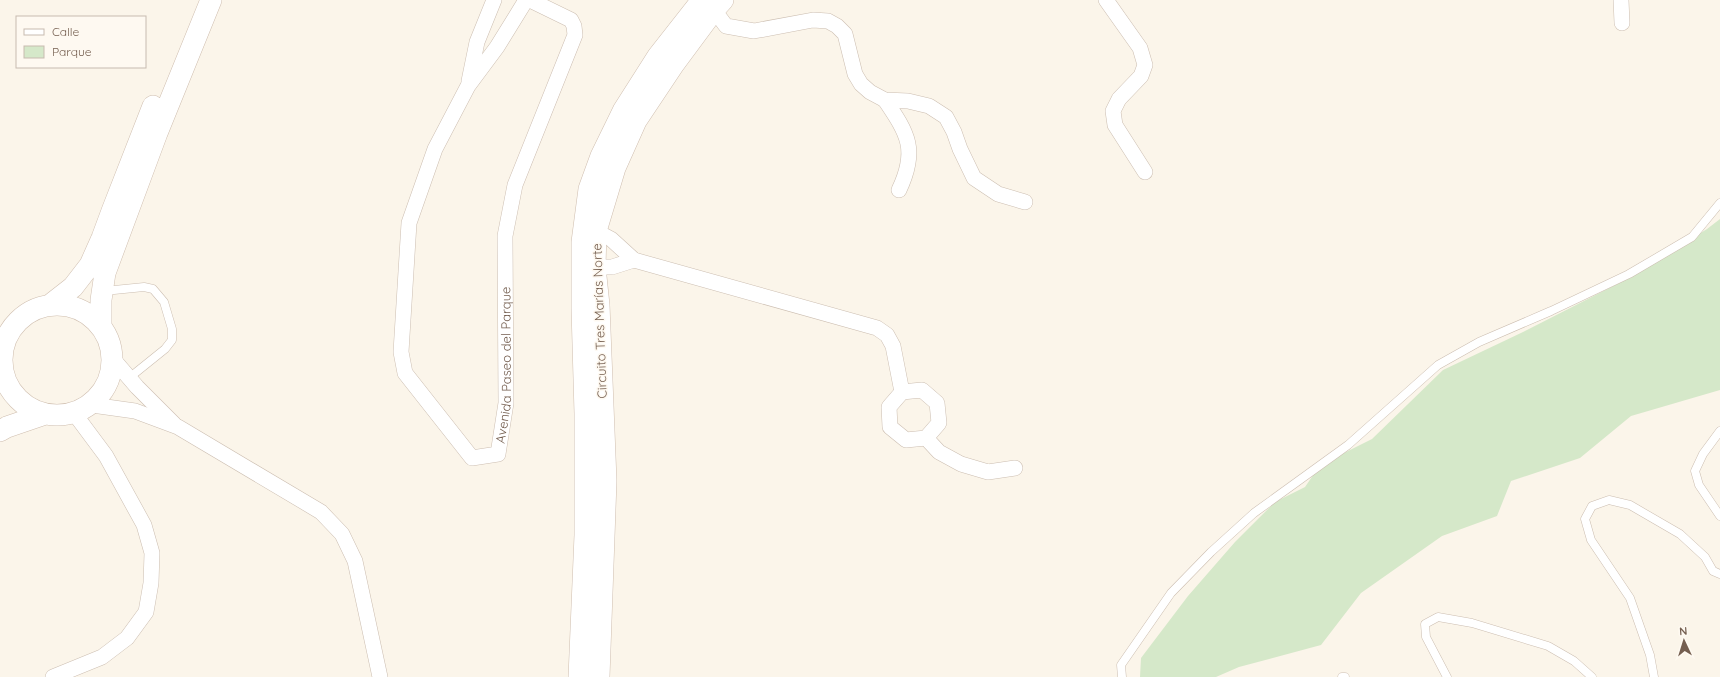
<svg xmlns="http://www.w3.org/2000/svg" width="1720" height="677" viewBox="0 0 1720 677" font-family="Quicksand,sans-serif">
	<rect width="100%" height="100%" fill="#fbf5ea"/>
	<path fill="#d5e8c9" d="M 1720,219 L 1720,390 L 1631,416 L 1580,458 L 1511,481 L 1497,516 L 1442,536 L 1361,593 L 1321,645 L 1239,667 L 1216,677 L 1140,677 L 1141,658 L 1188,596 L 1235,542 L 1275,502 L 1305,487 L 1320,465 L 1372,439 L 1443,370 L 1523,332 L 1631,277 L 1707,229 Z"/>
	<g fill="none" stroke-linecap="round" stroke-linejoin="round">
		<defs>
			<path id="lane" d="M 104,291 L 144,287 L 153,289 L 164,302 L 172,329 L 172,340 L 165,349 L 129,378
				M 1720,431 L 1703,454 L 1695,471 L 1699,485 L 1720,516
				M 1122,677 L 1121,665 L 1171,593 L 1211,552 L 1254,513 L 1348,445 L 1438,365 L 1479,342 L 1551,311 L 1629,274 L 1692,237 L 1720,203
				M 1342,677 L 1345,677
				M 1447,677 L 1426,637 L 1425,624 L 1438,617 L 1472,623 L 1548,646 L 1574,661 L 1592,677
				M 1654,677 L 1650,655 L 1630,598 L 1591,540 L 1585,519 L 1592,506 L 1609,500 L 1630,505 L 1680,534 L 1705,557 L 1713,571 L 1720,574"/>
			<g id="street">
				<path id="s1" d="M 526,0 L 497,47 L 468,86 L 435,149 L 409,223 L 401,352 L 405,373 L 472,458 L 498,454 L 506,403 L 505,236 L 515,185 L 575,35 L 574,26 L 571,20 L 530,0"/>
				<path d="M 1106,0 L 1140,48 L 1145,65 L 1141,76 L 1119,99 L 1113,111 L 1115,125 L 1145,172"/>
				<path d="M 1621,0 L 1622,23"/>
				<path d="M 714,10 L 726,26 L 754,31 L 813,20 L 828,21 L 837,26 L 845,34 L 855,74 L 861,84 L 870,92 L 885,100 L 908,101 L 929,106 L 946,117 L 954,132 L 960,149 L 974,178 L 998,194 L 1025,202"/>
				<path d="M 469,81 L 477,42 L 494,0"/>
				<path d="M 885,100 C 908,134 918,150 899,190"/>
				<path d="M 596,231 L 611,239 L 634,260 L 877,328 L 887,335 L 893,346 L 902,392"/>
				<path d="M 595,267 L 612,267 L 634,260"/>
				<path d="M 113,359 L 137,387 L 174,424"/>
				<path d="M 922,390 L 937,403 L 939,423 L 926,438 L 906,440 L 890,427 L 889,407 L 902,392 Z"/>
				<path d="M 92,405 L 135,411 L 178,427 L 321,512 L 342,534 L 355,561 L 380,677"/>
				<path d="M 926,438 L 939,452 L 961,464 L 988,472 L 1015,468"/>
				<path d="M 53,677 L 102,657 L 127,638 L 146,612 L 151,583 L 152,553 L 144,525 L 106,456 L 74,413"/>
			</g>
			<path id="secondary" d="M2 360a55 55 0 1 1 110 0a55 55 0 1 1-110 0Z
				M 50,305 L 73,287 L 90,265 L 102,238 L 112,211 L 153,106
				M 101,326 L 101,300 L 105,273 L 157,133 L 211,0
				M 0,431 L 7,427 L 45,414
				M 579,677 L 585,535 L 585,414 L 582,309 L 582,242 L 589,189 L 601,156 L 623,111 L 658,56 L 702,0
				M 599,677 L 606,481 L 599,305 L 595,267 L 596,231 L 615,168 L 636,121 L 674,64 L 714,10 L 723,0"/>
		</defs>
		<use href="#lane" stroke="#ccbeb1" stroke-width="9"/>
		<use href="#street" stroke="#ccbeb1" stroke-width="16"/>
		<use href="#secondary" stroke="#cfbeaf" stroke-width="22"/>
		<use href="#lane" stroke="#fff" stroke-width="8"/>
		<use href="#street" stroke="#fff" stroke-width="15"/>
		<use href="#secondary" stroke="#fff" stroke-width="21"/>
	</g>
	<g text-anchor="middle" stroke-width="3" stroke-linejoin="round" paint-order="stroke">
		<g font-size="13" fill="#745e4f" stroke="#fef9f1">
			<text transform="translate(599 321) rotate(-92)" y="5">Circuito Tres Marías Norte</text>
			<text dy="5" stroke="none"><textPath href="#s1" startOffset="628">Avenida Paseo del Parque</textPath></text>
		</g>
	</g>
	<rect x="16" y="16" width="130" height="52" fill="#fef9f1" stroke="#c7bbb0"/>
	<rect x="24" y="29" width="20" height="6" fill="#ffffff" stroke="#c7bbb0"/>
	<text x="52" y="36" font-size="12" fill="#745e4f">Calle</text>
	<rect x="24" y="46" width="20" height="12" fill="#d5e8c9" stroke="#c7bbb0"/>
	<text x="52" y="56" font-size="12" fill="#745e4f">Parque</text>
	<g transform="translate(1684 641) rotate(356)" stroke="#fef9f1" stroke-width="3" paint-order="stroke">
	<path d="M0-3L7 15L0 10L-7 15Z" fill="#745e4f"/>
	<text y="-6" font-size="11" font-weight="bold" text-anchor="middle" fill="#745e4f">N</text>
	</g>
</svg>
